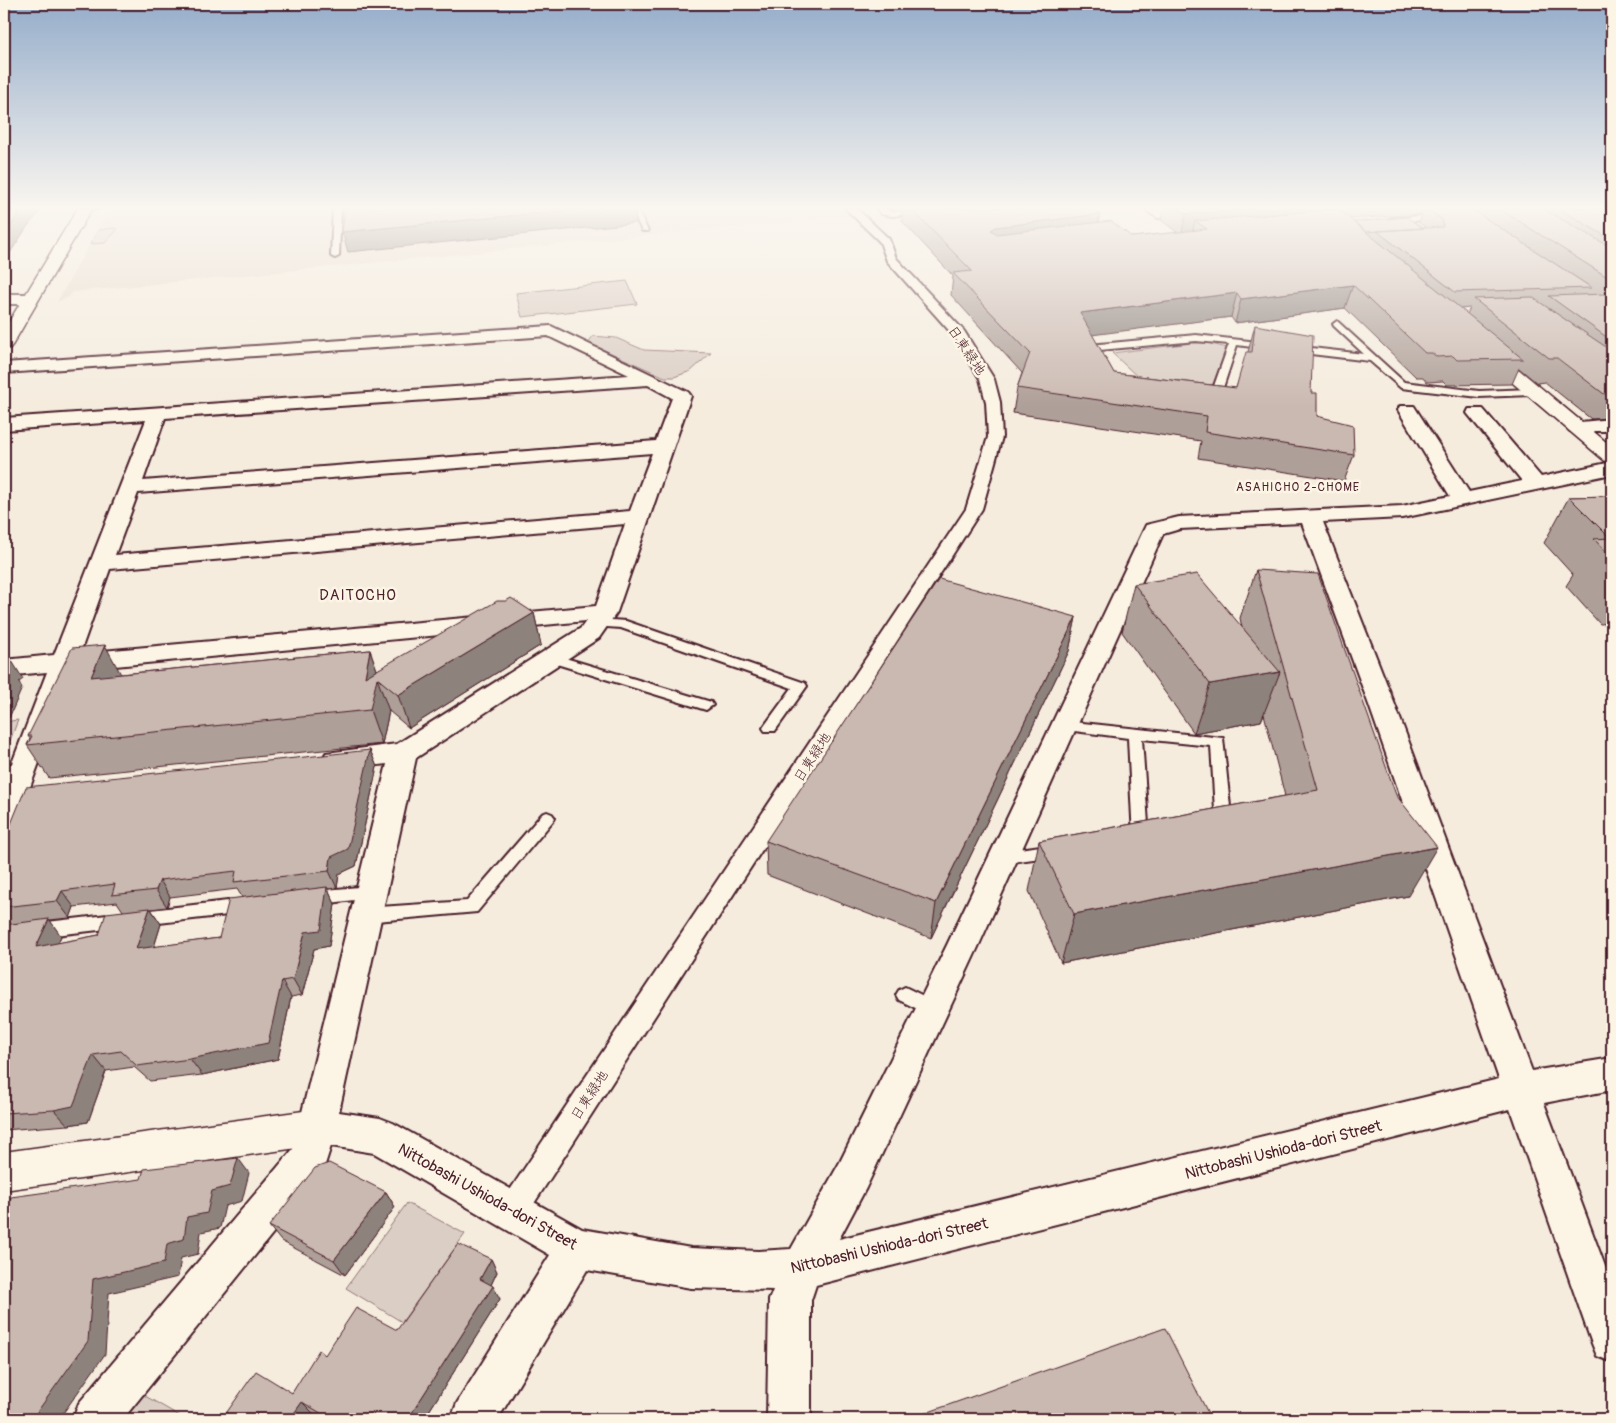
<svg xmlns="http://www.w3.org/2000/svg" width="1616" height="1423" viewBox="0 0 1616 1423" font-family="Pangolin,'Klee One',sans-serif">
	<rect width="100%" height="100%" fill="#f5ecde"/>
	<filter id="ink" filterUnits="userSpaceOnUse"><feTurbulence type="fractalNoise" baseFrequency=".02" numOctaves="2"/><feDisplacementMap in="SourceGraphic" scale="10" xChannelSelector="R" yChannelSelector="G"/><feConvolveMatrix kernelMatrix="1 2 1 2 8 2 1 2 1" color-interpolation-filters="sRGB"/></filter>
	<g filter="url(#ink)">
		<path fill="#e8ddd0" d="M 110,208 L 843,208 L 850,216 L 73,292 L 69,297 L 57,302 Z"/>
		<path fill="#dbcec4" stroke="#927678" d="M 114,228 L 118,229 L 105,243 L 90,244 L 98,230 Z
			M 627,281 L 637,304 L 522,317 L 516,293 Z
			M 593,336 L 616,338 L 644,350 L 711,353 L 691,371 L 674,377 L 665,377 L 588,343 Z
			M 1192,343 L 1207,343 L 1227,348 L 1215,384 L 1154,392 L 1112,353 Z
			M 18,720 L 6,751 L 4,752 L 4,722 Z
			M 407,1203 L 465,1234 L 402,1322 L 346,1288 Z
			M 140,1393 L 185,1419 L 118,1419 Z"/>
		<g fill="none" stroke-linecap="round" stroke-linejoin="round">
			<defs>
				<path id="service" d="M 82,208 L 100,208 L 85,211 Z
					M 333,208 L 341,208 L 339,256 L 335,258 L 331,256 Z
					M 631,208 L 637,208 L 648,231 L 642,231 Z
					M 876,208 L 884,208 L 892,212 L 958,208 L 892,216 L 881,214 Z
					M 1438,215 L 1442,217 L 1441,219 L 1392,222 L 1388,220 L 1392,218 Z
					M 1337,321 L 1404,382 L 1479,391 L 1535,389 L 1540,392 L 1535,395 L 1479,397 L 1401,388 L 1370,361 L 1294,352 L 1290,349 L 1294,346 L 1364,354 L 1334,326 L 1333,324 Z
					M 1196,335 L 1267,343 L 1271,346 L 1267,349 L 1237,345 L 1220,397 L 1215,400 L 1210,397 L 1229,344 L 1196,341 L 1089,351 L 1085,348 L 1089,345 Z
					M 597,619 L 626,621 L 805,683 L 807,686 L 775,731 L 765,731 L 763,728 L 765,725 L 792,688 L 621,628 L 593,626 L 591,623 L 593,620 Z
					M 552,654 L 711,702 L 713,705 L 706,710 L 547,661 L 545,658 Z
					M 1064,721 L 1223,738 L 1232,826 L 1229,830 L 1219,830 L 1216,826 L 1211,746 L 1142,739 L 1149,838 L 1146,842 L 1141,844 L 1136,842 L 1133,838 L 1128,738 L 1059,729 L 1057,726 Z
					M 24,762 L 29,763 L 31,767 L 29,771 L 4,775 L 4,765 Z
					M 547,812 L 552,814 L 555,818 L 552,822 L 477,912 L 365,922 L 359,920 L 357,915 L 359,910 L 365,908 L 467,901 L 542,814 Z
					M 1055,844 L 1061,846 L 1063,850 L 1061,854 L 1055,856 L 1004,863 L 998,861 L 996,857 L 998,853 L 1004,851 Z
					M 370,886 L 376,887 L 378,892 L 376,897 L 370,898 L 314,905 L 308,903 L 306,898 L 308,893 L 314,891 Z
					M 245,899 L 251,901 L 253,906 L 251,911 L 245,913 L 4,941 L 4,927 Z
					M 905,987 L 938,1003 L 941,1008 L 938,1013 L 932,1016 L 899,1000 L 896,995 L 899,990 Z"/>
				<path id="pedestrian" d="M 845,208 L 856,208 L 889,239 L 896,258 L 964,331 L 994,379 L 1000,402 L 1002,437 L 982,509 L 522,1222 L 512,1227 L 502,1222 L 497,1212 L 502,1202 L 966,509 L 988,437 L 986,402 L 980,379 L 954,336 L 887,261 L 880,242 Z"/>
				<path id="minor" d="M 1142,208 L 1228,208 L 1221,212 L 1158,218 Z
					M 4,294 L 30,294 L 38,299 L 30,304 L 4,304 Z
					M 551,326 L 688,392 L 691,396 L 617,612 L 599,638 L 416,758 L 339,1112 L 380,1118 L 393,1123 L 582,1229 L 691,1248 L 758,1251 L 791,1249 L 840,1162 L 947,945 L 1146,525 L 1179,517 L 1402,506 L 1450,496 L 1398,410 L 1400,406 L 1414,406 L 1469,492 L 1522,481 L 1467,413 L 1469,409 L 1483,409 L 1541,477 L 1612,462 L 1612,474 L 1402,518 L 1323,522 L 1395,705 L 1532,1071 L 1612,1058 L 1612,1090 L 1544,1103 L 1612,1285 L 1612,1362 L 1597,1356 L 1591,1341 L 1510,1109 L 816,1285 L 811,1300 L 811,1419 L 767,1419 L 769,1300 L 773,1290 L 691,1288 L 587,1270 L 498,1419 L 451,1419 L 457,1403 L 550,1255 L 374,1153 L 331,1146 L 323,1171 L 123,1419 L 73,1419 L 79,1403 L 293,1149 L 387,764 L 336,770 L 326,767 L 322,760 L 326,753 L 397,744 L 581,628 L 586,621 L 73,670 L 18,820 L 14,828 L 4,831 L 4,784 L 47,672 L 4,676 L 4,660 L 54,655 L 146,420 L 4,430 L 4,418 L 629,375 L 548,336 L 4,373 L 4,363 ZM 648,385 L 672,398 L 656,441 L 143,481 L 165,418 ZM 652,453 L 630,511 L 115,555 L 138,493 ZM 1302,523 L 1369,705 L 1499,1079 L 839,1239 L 866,1188 L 979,945 L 1163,534 L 1180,529 ZM 625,524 L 596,606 L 80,653 L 110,569 Z
					M 1612,419 L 1612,431 L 1570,431 L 1567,427 L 1570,423 Z"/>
				<path id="tertiary" d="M 78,208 L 92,208 L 13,344 L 10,348 L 4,349 L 4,330 Z
					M 1487,347 L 1493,348 L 1612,447 L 1612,463 L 1605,461 L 1481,356 L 1478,352 L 1481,348 Z
					M 318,1109 L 332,1114 L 337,1127 L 332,1140 L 318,1145 L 4,1190 L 4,1152 Z"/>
			</defs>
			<use href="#service" stroke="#4a1f2b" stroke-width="4"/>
			<use href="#pedestrian" stroke="#4a1f2b" stroke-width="4"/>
			<use href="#minor" stroke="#4a1f2b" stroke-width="4"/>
			<use href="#tertiary" stroke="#4a1f2b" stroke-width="3"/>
			<use href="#service" fill="#fcf5e5" fill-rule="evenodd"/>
			<use href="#pedestrian" fill="#fcf5e5" fill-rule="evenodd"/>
			<use href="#minor" fill="#fcf5e5" fill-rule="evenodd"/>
			<use href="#tertiary" fill="#fcf5e5" fill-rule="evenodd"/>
		</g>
		<path fill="#ae9f98" stroke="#4a1f2b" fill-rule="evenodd" d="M 902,208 L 1098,208 L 1092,208 L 1100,214 L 1099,223 L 1132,237 L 1178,233 L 1161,220 L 1163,208 L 1612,208 L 1612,418 L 1591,419 L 1545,382 L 1537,383 L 1519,368 L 1512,384 L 1447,385 L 1443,381 L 1427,382 L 1423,377 L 1416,377 L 1345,308 L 1235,323 L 1231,317 L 1092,334 L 1114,373 L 1236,388 L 1248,352 L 1255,325 L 1311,393 L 1317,416 L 1354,455 L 1344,481 L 1198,458 L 1201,441 L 1013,413 L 1017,388 L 1022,373 L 951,295 L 953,276 L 902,221 ZM 1422,214 L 1419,223 L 1427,228 L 1353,222 L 1350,219 ZM 1470,308 L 1467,314 L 1460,309 Z
			M 1612,424 L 1612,437 L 1608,433 Z
			M 1612,496 L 1612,623 L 1600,624 L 1566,586 L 1573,575 L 1544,543 L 1569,497 Z
			M 1256,570 L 1408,896 L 1061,963 L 1029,891 L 1039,841 L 1285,796 L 1264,714 L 1261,721 L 1194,733 L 1122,632 L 1134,584 L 1242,628 L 1240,618 Z
			M 534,613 L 541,645 L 409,728 L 389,711 L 382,744 L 49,778 L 27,745 L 30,739 L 28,736 L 121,674 L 370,650 L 377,670 Z
			M 1076,617 L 1069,651 L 931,938 L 767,875 L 766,841 Z
			M 370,750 L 377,767 L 356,866 L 339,874 L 337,888 L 328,889 L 335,904 L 329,946 L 314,949 L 302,995 L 291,997 L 278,1059 L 202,1075 L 150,1081 L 134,1067 L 106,1071 L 88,1122 L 68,1125 L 4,1130 L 4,841 ZM 237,889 L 242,897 L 219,938 L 154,947 L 161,924 L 151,909 L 167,907 L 170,897 ZM 117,902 L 123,911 L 99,935 L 58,943 L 61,936 L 49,920 L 70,918 L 74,907 Z
			M 386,1192 L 395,1207 L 345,1275 L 281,1241 L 269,1226 Z
			M 491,1259 L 497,1272 L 491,1285 L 500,1299 L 424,1419 L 323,1419 L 313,1413 L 292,1393 L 325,1355 L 397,1330 Z"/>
		<path fill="#8d827c" stroke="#4a1f2b" d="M 23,208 L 43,208 L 27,227 L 4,262 L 4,235 Z
			M 592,208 L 635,208 L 636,223 L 348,252 L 342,232 Z
			M 1267,208 L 1328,208 L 1324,224 L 1207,229 L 1195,221 L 1192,235 L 1181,236 L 1186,214 Z
			M 1100,214 L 1096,236 L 988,251 L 991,230 L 996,227 Z
			M 1353,285 L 1345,308 L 1235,323 L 1241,299 Z
			M 1237,293 L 1231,317 L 1076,337 L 1080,313 Z
			M 534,613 L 541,645 L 409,728 L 398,695 Z
			M 1076,617 L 1069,651 L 931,938 L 936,903 Z
			M 105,645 L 123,678 L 91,677 Z
			M 370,650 L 381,682 L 377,678 L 389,711 L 382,744 L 370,710 L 365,677 Z
			M 12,661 L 23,679 L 19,682 L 22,688 L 9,718 L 4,719 L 4,667 Z
			M 1280,672 L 1261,721 L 1194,733 L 1210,684 Z
			M 370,750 L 377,767 L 356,866 L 339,874 L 337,888 L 329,871 L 331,857 Z
			M 1437,847 L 1408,896 L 1061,963 L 1074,914 Z
			M 160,880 L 170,897 L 167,907 L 156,890 Z
			M 327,887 L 335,904 L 329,946 L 314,949 L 302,995 L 293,979 L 305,932 Z
			M 62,891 L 74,907 L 70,918 L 57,901 Z
			M 150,908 L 161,924 L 148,966 L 136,949 Z
			M 49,919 L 61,936 L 49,964 L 36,947 Z
			M 282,981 L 291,997 L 278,1059 L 202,1075 L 190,1059 Z
			M 93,1055 L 106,1071 L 88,1122 L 68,1125 L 54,1110 Z
			M 238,1158 L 249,1173 L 242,1201 L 225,1206 L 220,1228 L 201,1232 L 198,1254 L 181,1258 L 178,1277 L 109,1293 L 105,1354 L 59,1419 L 32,1419 L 93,1279 L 167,1244 L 187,1217 L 212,1191 Z
			M 386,1192 L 395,1207 L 345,1275 L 334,1260 Z
			M 491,1259 L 497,1272 L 487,1293 L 480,1279 Z
			M 493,1286 L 500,1299 L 424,1419 L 408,1419 Z
			M 302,1402 L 313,1413 L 309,1419 L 290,1419 Z"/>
		<path fill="#cab9b1" stroke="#4a1f2b" d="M 4,208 L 23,208 L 4,235 Z
			M 345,208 L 592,208 L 342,232 Z
			M 910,208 L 1092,208 L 1100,214 L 996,227 L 991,230 L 997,234 L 1111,221 L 1132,237 L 1207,229 L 1195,221 L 1338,209 L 1523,359 L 1457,360 L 1453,356 L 1437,357 L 1432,353 L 1425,353 L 1353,285 L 1241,299 L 1237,293 L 1080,313 L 1114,373 L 1236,388 L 1246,352 L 1252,352 L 1255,325 L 1313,335 L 1311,393 L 1317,393 L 1317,416 L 1353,425 L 1354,455 L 1205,432 L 1207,416 L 1017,388 L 1030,353 L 953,273 L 972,271 Z
			M 1177,208 L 1267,208 L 1186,214 Z
			M 1425,208 L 1470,208 L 1592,288 L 1455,292 L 1377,231 L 1443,227 L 1443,220 Z
			M 1498,208 L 1542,208 L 1612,248 L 1612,280 Z
			M 1558,208 L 1612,208 L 1612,240 Z
			M 1407,217 L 1422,228 L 1366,232 L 1353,222 Z
			M 1606,294 L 1612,298 L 1612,341 L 1549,296 Z
			M 1532,297 L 1612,351 L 1612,393 L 1604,394 L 1557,358 L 1549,358 L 1474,299 Z
			M 1612,496 L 1612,558 L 1594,539 L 1610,538 L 1569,497 Z
			M 1256,570 L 1318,574 L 1396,795 L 1437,847 L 1074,914 L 1039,841 L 1318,790 Z
			M 1197,574 L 1280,672 L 1210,684 L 1134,584 Z
			M 939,579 L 1076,617 L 936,903 L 766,841 Z
			M 511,598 L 534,613 L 398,695 L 377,678 L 370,710 L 27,745 L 32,736 L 28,736 L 72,648 L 105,645 L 91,677 L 370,650 L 365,677 L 497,601 L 506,601 Z
			M 12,661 L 4,667 L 4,662 Z
			M 11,670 L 4,686 L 4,671 Z
			M 370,750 L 348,849 L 331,857 L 329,871 L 234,882 L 236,871 L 160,880 L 156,890 L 112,895 L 115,884 L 62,891 L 57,901 L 4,907 L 4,841 L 26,787 Z
			M 327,887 L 321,930 L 305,932 L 293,979 L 282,981 L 268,1043 L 190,1059 L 137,1066 L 121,1051 L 93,1055 L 73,1106 L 54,1110 L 4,1113 L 4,925 L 49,919 L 36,947 L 99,935 L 106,913 L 150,908 L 136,949 L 219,938 L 229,899 Z
			M 238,1158 L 230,1186 L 212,1191 L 207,1213 L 187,1217 L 184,1239 L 167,1244 L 164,1263 L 93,1279 L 88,1341 L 32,1419 L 4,1419 L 4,1209 L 6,1209 L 11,1197 L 141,1179 L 144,1169 Z
			M 329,1163 L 386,1192 L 334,1260 L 269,1226 L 315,1168 Z
			M 458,1244 L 491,1259 L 480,1279 L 493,1286 L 408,1419 L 331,1419 L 302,1402 L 290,1419 L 222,1419 L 256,1371 L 292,1393 L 319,1350 L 325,1355 L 356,1308 L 397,1330 Z
			M 1165,1328 L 1211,1419 L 909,1419 Z"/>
	</g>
	<linearGradient id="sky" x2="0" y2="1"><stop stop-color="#95adca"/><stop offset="0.51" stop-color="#faf6f0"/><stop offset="1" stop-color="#faf6f0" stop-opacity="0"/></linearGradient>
	<rect width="1616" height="407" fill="url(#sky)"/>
	<g text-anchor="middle" stroke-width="5" stroke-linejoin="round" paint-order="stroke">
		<g font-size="12" letter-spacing="1" fill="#4a1f2b" stroke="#fcf5e5">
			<text x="1298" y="491">ASAHICHO 2-CHOME</text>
		</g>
		<g font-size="14" fill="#4a1f2b" stroke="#fcf5e5">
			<text transform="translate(967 350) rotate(56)" y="5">日東緑地</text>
			<text transform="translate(812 757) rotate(-57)" y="5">日東緑地</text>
			<text transform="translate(589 1095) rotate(-57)" y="5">日東緑地</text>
		</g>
		<g font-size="15" letter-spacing="1" fill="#4a1f2b" stroke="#fcf5e5">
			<text x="358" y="600">DAITOCHO</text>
		</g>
		<g font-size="16" fill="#4a1f2b" stroke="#fcf5e5">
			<text transform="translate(1283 1149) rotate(-14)" y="6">Nittobashi Ushioda-dori Street</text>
			<text transform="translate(488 1196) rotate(29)" y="6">Nittobashi Ushioda-dori Street</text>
			<text transform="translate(889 1245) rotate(-13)" y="6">Nittobashi Ushioda-dori Street</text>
		</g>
	</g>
	<rect width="1616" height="1423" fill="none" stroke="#fcf5e5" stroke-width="20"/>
	<rect x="10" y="10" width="1596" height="1403" fill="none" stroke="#4a1f2b" stroke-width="2" filter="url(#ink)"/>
</svg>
